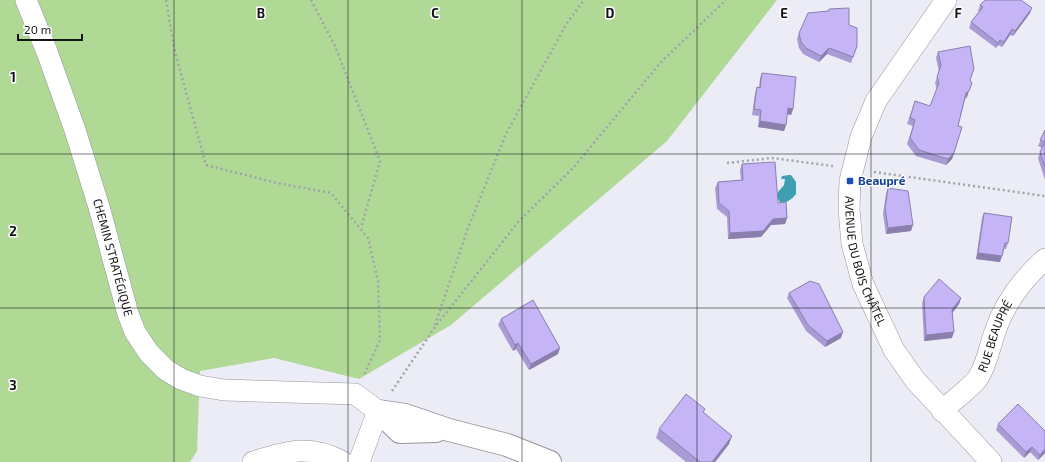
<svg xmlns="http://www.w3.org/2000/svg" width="1045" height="462" viewBox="0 0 1045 462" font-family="'Exo 2',sans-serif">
	<rect width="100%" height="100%" fill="#ebecf6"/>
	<path fill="#b0d996" d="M 0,0 L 777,0 L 667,141 L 451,325 L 359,379 L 274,358 L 200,371 L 197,451 L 190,462 L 0,462 Z"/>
	<path fill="#3e9fb1" d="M 789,175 L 791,175 L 796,182 L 796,194 C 789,203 776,209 778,192 L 784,185 L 785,179 L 781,179 L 782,176 Z"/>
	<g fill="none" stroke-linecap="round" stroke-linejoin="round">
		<defs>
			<g id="minor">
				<path id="s1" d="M 26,0 L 47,52 L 75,130 L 99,207 L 128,314 L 135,332 L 149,353 L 166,370 L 181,379 L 200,386 L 224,390 L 355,394 L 378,411"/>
				<path id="s2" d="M 946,0 L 876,101 L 861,137 L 850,181 L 849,209 L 852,244 L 863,284 L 894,350 L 915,380 L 991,462"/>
				<path id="s3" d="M 942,411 C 951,402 972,387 978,378 C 988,362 989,348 995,332 C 1004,304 1024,278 1045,259"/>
				<path d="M 253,462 C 287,451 310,444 343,462"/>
				<path d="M 359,462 L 378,411"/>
			</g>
			<path id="tertiary" d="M 378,411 L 405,415 L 449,430 L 507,445 L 550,462
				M 378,411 L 400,432 L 436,431"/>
		</defs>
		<use href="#minor" stroke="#96969f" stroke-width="22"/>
		<use href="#tertiary" stroke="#96969f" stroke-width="24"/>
		<path stroke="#a1a2aa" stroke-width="2.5" stroke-dasharray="2 3" stroke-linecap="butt" d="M 166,0 L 175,52 L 206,165 L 277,183 L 331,193 L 368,238 L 378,281 L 380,340 L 364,375
			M 311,0 L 335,46 L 380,161 L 361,228
			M 727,163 L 772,158 L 833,166
			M 874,172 L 1045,196
			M 435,325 L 468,228 L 506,134 L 567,23 L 584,0
			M 392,391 L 435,327 L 519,221 L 573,168 L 661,62 L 726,0"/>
		<use href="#minor" stroke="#fff" stroke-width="21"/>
		<use href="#tertiary" stroke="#fff" stroke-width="22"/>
	</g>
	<path fill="#a99cd4" d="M 980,5 L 1030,13 L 1013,36 L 1010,35 L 1002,47 L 998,45 L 996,48 L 969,28 L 971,22 L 979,12 L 978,11 Z
		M 829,9 L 849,25 L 857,46 L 851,63 L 827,54 L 819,62 L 803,54 L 799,48 L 797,39 L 799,33 L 828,12 Z
		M 938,52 L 970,80 L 967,97 L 965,99 L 958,126 L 954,153 L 952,159 L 946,165 L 916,156 L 907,144 L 913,126 L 907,124 L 915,101 L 930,106 L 937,89 L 935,83 L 939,72 L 936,58 Z
		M 762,73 L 793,109 L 791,115 L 787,114 L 786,125 L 784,131 L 758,127 L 759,116 L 752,115 L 755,93 L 757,87 L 759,88 L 760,78 Z
		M 1045,130 L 1045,180 L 1038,158 L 1042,148 L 1038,146 Z
		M 742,164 L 778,203 L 787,218 L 785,224 L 771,225 L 761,237 L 728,239 L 727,217 L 717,209 L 715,188 L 718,182 L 741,180 L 740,170 Z
		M 888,188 L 911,231 L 886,234 L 883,214 L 886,194 Z
		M 984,213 L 1008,243 L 1006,249 L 1004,249 L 1000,262 L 976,259 L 982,218 Z
		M 789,293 L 841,338 L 825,347 L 806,331 L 787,298 Z
		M 924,297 L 961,298 L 959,304 L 952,313 L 952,338 L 924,341 L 922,303 Z
		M 501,319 L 558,354 L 529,370 L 516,349 L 513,351 L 498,325 Z
		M 704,413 L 729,444 L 715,462 L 686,462 L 656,438 L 659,429 Z
		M 998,424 L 1045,431 L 1045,453 L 1038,460 L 1030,452 L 1024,458 L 996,430 Z"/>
	<path fill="#8a7fad" d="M 1032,8 L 1030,13 L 1013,36 L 1015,31 Z
		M 1012,29 L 1010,35 L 1002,47 L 1004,42 Z
		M 1000,40 L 998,45 L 996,48 L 998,43 Z
		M 829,48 L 827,54 L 819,62 L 821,56 Z
		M 969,91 L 967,97 L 964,99 L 966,93 Z
		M 788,108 L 793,109 L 791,115 L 786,114 Z
		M 760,121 L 786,125 L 784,131 L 758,127 Z
		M 954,153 L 952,159 L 946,165 L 948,159 Z
		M 787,218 L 785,224 L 771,225 L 761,237 L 728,239 L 730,233 L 773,219 Z
		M 913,225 L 911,231 L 886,234 L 888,228 Z
		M 978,253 L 1002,256 L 1000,262 L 976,259 Z
		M 961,298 L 959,304 L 950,316 L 952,310 Z
		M 843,332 L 841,338 L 825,347 L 827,341 Z
		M 954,332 L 952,338 L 924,341 L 926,335 Z
		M 518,343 L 516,349 L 513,351 L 515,345 Z
		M 560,348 L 558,354 L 529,370 L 531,364 Z
		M 732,436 L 729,444 L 715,462 L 712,462 Z
		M 1032,447 L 1030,452 L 1024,458 L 1026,452 Z
		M 1045,449 L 1045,453 L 1038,460 L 1040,455 Z"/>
	<path fill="#c5b5f7" stroke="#8a7fad" d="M 985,0 L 1021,0 L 1032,8 L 1015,31 L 1012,29 L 1004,42 L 1000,40 L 998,43 L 971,22 L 983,7 L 980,5 Z
		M 849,8 L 849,25 L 857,28 L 857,46 L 853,57 L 829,48 L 821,56 L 806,48 L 801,42 L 799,33 L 808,13 L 829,11 L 829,9 Z
		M 970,46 L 974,69 L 970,80 L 972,83 L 969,91 L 966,93 L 958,126 L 962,127 L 954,153 L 948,159 L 919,150 L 910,138 L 915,120 L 910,118 L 915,101 L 930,106 L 939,83 L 937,77 L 941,65 L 938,52 Z
		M 762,73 L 796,77 L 793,109 L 788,108 L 786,125 L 760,121 L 761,110 L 754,109 L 757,87 L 760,88 Z
		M 1045,130 L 1045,167 L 1040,152 L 1045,142 L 1040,140 Z
		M 775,162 L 778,203 L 786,202 L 787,218 L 773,219 L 763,231 L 730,233 L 729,211 L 719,203 L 718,182 L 743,180 L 742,164 Z
		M 888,188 L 908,191 L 913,225 L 888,228 L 885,208 Z
		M 984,213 L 1012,217 L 1008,243 L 1005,243 L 1002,256 L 978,253 Z
		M 939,279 L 961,298 L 952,310 L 954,332 L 926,335 L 924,297 Z
		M 810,281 L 819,284 L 843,332 L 827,341 L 808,325 L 789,293 Z
		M 533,300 L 560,348 L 531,364 L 518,343 L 515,345 L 501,319 Z
		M 686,394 L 705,409 L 703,412 L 732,436 L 712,462 L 700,462 L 659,429 Z
		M 1018,404 L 1045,431 L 1045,449 L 1040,455 L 1032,447 L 1026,452 L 998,424 Z"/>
	<path fill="none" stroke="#141418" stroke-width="1" stroke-opacity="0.55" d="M 174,0 L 174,462M 348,0 L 348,462M 522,0 L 522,462M 697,0 L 697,462M 871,0 L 871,462M 0,154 L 1045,154M 0,308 L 1045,308"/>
	<rect fill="#1a4fb4" stroke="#fff" stroke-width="1.5" x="846" y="177" width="8" height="8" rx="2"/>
	<g text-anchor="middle" stroke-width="3" stroke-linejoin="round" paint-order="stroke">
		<g font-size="12" font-weight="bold" fill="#164399" stroke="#fff" text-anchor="start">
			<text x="858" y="185">Beaupré</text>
		</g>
		<g font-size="12" fill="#141418" stroke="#fff">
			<text dy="4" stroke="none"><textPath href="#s1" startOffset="272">CHEMIN STRATÉGIQUE</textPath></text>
			<text dy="4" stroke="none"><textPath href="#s2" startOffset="290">AVENUE DU BOIS CHÂTEL</textPath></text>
			<text dy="4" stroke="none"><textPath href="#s3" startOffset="94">RUE BEAUPRÉ</textPath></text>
		</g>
	</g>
	<g font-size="13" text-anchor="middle" font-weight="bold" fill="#141418" stroke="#fff" stroke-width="3" stroke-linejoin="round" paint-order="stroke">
		<text x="261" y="18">B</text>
		<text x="435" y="18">C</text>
		<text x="610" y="18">D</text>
		<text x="784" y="18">E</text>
		<text x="958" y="18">F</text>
		<text x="13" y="82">1</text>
		<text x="13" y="236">2</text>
		<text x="13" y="390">3</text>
	</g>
	<path d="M18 34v6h64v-6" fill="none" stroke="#141418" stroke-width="2"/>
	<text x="24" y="34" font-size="12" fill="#141418" stroke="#ffffff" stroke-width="3" paint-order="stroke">20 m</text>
</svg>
